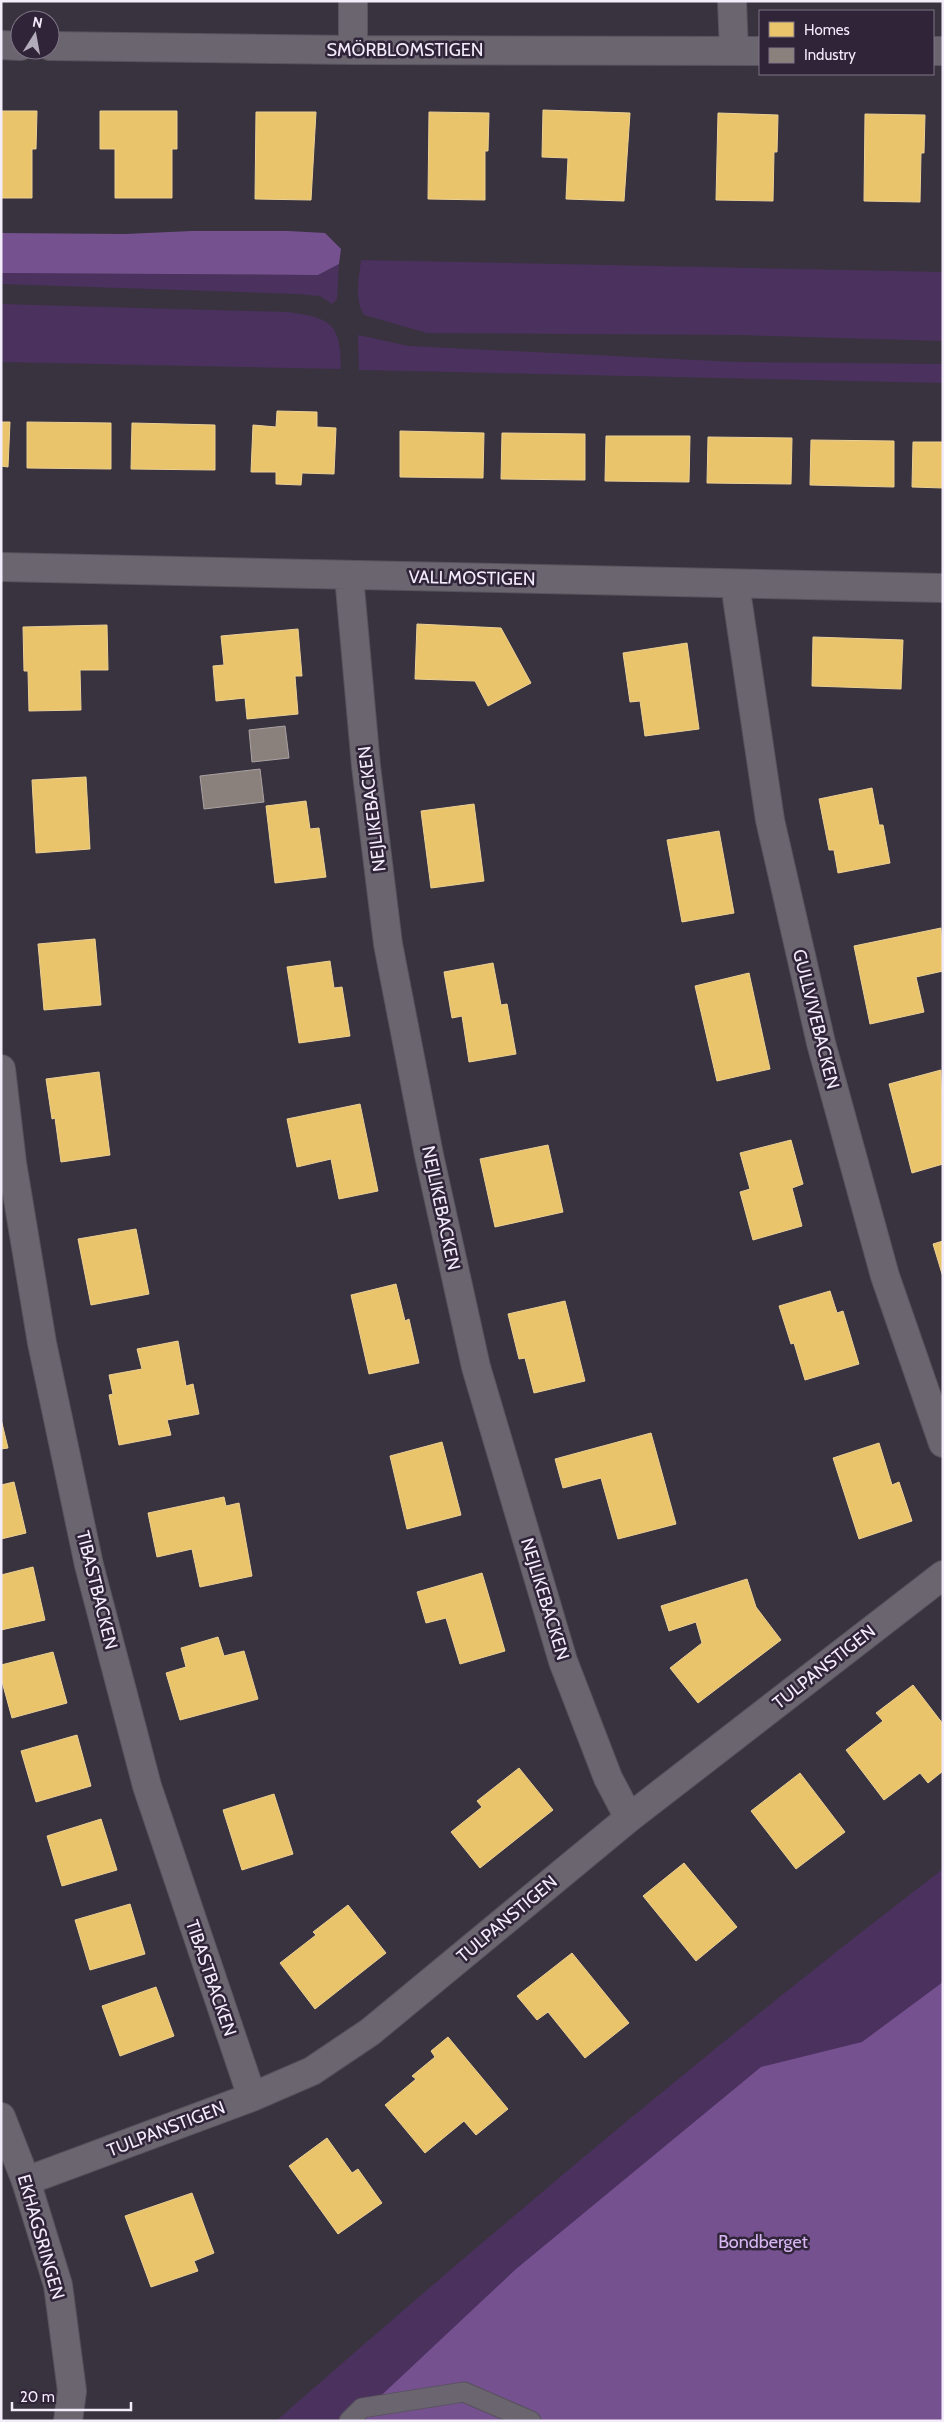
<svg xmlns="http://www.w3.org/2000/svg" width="944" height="2422" viewBox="0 0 944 2422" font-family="Cabin,sans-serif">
	<rect width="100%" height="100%" fill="#39333f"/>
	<path fill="#4b315e" d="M 361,260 L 943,272 L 943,341 L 740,335 L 427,333 L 364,315 C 354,298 359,279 361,260 Z
		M 339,264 L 337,299 L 332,304 L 320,296 L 298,294 L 1,284 L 1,273 L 318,275 Z
		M 1,304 L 287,312 C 330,318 341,322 341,369 L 1,362 Z
		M 358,335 L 409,346 L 737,362 L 943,364 L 943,383 L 359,370 Z
		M 943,1869 L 943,2421 L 276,2421 C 493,2231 713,2045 943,1869 Z"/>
	<path fill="#765190" d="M 192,231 L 288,231 L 325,233 L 341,249 L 339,264 L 318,275 L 1,273 L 1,233 L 125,234 Z
		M 943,1982 L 943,2421 L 354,2421 L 516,2269 L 761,2067 L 862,2042 Z"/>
	<path fill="#e9c46a" stroke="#ecd095" d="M 543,110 L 630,113 L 624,201 L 566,199 L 568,158 L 542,157 Z
		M 1,111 L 37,111 L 36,149 L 32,149 L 32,198 L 1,198 Z
		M 100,111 L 177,111 L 177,149 L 172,149 L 172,198 L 115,198 L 115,149 L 100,149 Z
		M 256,112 L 316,112 L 311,200 L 255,199 Z
		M 429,112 L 489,113 L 488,151 L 485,151 L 485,200 L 428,199 Z
		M 718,113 L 778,115 L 777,152 L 774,152 L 773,201 L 716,200 Z
		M 865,114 L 925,115 L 924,153 L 921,153 L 920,202 L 864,201 Z
		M 277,411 L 317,412 L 317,427 L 336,428 L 334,474 L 302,473 L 301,485 L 276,484 L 276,472 L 251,472 L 253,425 L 276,427 Z
		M 1,422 L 10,422 L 8,467 L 1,466 Z
		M 27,422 L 111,423 L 111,469 L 27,468 Z
		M 132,423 L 215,425 L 215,470 L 131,469 Z
		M 400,431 L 484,433 L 483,478 L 400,477 Z
		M 502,433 L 585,434 L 585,480 L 501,479 Z
		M 606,436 L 690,436 L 689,482 L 605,481 Z
		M 708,437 L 792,438 L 791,484 L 707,483 Z
		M 811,440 L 894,441 L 894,487 L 810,485 Z
		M 913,442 L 943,442 L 943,488 L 912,487 Z
		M 417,624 L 501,628 L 531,683 L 488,706 L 475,681 L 415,679 Z
		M 107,625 L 108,670 L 80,670 L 81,710 L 29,711 L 28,671 L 24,671 L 23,627 Z
		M 298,629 L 302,676 L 295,676 L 298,714 L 247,719 L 245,698 L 216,701 L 213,666 L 224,665 L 221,636 Z
		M 813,637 L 903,640 L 901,689 L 812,686 Z
		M 687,643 L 699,729 L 645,736 L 640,701 L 630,702 L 623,653 Z
		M 86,777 L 90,849 L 36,853 L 32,780 Z
		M 872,788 L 879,825 L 883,825 L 890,863 L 838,873 L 834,850 L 829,850 L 819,799 Z
		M 306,801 L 310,829 L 319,828 L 326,877 L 275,883 L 266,806 Z
		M 474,804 L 484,881 L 431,888 L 421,811 Z
		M 719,831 L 734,913 L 682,922 L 667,840 Z
		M 941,928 L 943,971 L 916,977 L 924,1012 L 870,1024 L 854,946 Z
		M 95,939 L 101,1005 L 44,1010 L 38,944 Z
		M 330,961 L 334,988 L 342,987 L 350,1036 L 299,1043 L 287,967 Z
		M 493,963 L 501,1005 L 507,1004 L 516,1054 L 469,1062 L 462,1016 L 452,1018 L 444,972 Z
		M 749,973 L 770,1069 L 717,1081 L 695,986 Z
		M 941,1070 L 943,1164 L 912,1173 L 889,1084 Z
		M 99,1072 L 110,1155 L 61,1162 L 55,1118 L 52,1119 L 46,1079 Z
		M 360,1104 L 378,1191 L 339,1199 L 331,1159 L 297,1167 L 287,1119 Z
		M 791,1140 L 803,1184 L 792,1188 L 802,1226 L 753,1240 L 740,1192 L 750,1189 L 740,1153 Z
		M 548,1145 L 563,1212 L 495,1227 L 480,1159 Z
		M 136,1229 L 149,1294 L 91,1305 L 78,1239 Z
		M 943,1241 L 943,1277 L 933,1244 Z
		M 396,1284 L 405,1321 L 409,1319 L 419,1363 L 369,1374 L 351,1295 Z
		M 830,1291 L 837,1313 L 843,1311 L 859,1364 L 805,1380 L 794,1343 L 791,1344 L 779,1306 Z
		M 565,1301 L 585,1381 L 534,1393 L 525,1358 L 519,1359 L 508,1314 Z
		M 178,1341 L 186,1386 L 193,1384 L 199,1414 L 167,1420 L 171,1435 L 119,1445 L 109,1395 L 113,1394 L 109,1375 L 142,1369 L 137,1349 Z
		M 1,1419 L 8,1448 L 1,1449 Z
		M 651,1433 L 676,1524 L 618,1539 L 601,1478 L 563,1488 L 555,1459 Z
		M 442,1442 L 461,1515 L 407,1529 L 390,1456 Z
		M 879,1443 L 892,1485 L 899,1482 L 912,1521 L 859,1539 L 833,1458 Z
		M 14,1482 L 26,1533 L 1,1539 L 1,1485 Z
		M 224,1497 L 226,1506 L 239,1503 L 252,1576 L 200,1587 L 192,1549 L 157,1557 L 148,1513 Z
		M 33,1567 L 45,1620 L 1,1630 L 1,1575 Z
		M 482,1573 L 505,1651 L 460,1664 L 446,1618 L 426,1623 L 417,1592 Z
		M 747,1579 L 756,1607 L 781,1640 L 698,1703 L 670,1668 L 702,1643 L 696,1622 L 669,1631 L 661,1606 Z
		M 218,1637 L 224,1656 L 244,1651 L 258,1699 L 180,1720 L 166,1673 L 186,1667 L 181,1648 Z
		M 53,1652 L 67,1703 L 12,1718 L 1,1678 L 1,1665 Z
		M 913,1685 L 943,1724 L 943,1771 L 928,1783 L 920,1773 L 884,1800 L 846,1750 L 883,1721 L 876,1713 Z
		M 77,1735 L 91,1786 L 36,1802 L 21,1751 Z
		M 519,1768 L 553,1810 L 480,1868 L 451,1832 L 482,1807 L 477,1801 Z
		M 800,1773 L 845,1832 L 796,1869 L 751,1811 Z
		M 274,1794 L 293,1854 L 242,1870 L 223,1810 Z
		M 101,1819 L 117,1870 L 62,1886 L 47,1836 Z
		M 684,1863 L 737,1927 L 696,1961 L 643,1896 Z
		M 130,1904 L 145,1954 L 90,1970 L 75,1920 Z
		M 348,1905 L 386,1953 L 315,2009 L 280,1963 L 316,1935 L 313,1932 Z
		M 572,1953 L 629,2023 L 585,2058 L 548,2012 L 537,2020 L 517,1996 Z
		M 156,1987 L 174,2036 L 120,2056 L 102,2006 Z
		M 448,2037 L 508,2109 L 476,2135 L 464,2121 L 425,2153 L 385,2105 L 416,2079 L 412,2076 L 435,2057 L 431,2051 Z
		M 327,2138 L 352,2173 L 358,2169 L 382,2203 L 338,2234 L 289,2166 Z
		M 192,2193 L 214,2253 L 194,2261 L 198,2271 L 151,2287 L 125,2216 Z"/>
	<path fill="#8a817c" stroke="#aaa1a2" d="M 285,726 L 289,758 L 252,762 L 249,730 Z
		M 260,769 L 264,802 L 204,809 L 200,776 Z"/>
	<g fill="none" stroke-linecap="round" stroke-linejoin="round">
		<defs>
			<path id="service" d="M 349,2421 L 362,2408 L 464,2392 L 531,2421"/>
			<path id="minor" d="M 353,1 L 353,50
				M 732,1 L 734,51
				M 1,45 L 20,46
				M 50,46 L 353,50 L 760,51
				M 933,51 L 943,51
				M 1,567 L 943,588
				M 349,576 L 366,766 L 388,944 L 429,1155 L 476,1367 L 563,1661 L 608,1778 L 629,1818
				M 735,584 L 770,820 L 821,1043 L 885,1276 L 943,1443
				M 1,1069 L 12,1163 L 42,1343 L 89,1565 L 147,1786 L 252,2097
				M 26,2181 L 252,2097 L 312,2071 L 370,2032 L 629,1818 L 943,1575"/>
			<path id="tertiary" d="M 1,2117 L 26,2181 L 58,2285 L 72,2391 L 68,2421"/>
		</defs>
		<use href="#service" stroke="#57525c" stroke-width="21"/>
		<use href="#minor" stroke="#57525c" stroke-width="30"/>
		<use href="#tertiary" stroke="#57525c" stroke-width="30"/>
		<use href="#service" stroke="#6a656f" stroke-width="19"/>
		<use href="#minor" stroke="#6a656f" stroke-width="28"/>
		<use href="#tertiary" stroke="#6a656f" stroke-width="28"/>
	</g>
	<g text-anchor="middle" stroke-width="5" stroke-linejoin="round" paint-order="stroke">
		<g font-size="18" fill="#f3ecfa" stroke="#302439">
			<text x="405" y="56">SMÖRBLOMSTIGEN</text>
			<text transform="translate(472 578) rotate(1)" y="6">VALLMOSTIGEN</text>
			<text transform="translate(372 809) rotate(-97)" y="6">NEJLIKEBACKEN</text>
			<text transform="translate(816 1019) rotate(76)" y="6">GULLVIVEBACKEN</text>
			<text transform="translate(441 1208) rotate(78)" y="6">NEJLIKEBACKEN</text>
			<text transform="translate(97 1590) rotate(76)" y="6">TIBASTBACKEN</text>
			<text transform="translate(545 1599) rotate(73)" y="6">NEJLIKEBACKEN</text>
			<text transform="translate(824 1667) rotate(-38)" y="6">TULPANSTIGEN</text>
			<text transform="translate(507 1919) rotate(-40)" y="6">TULPANSTIGEN</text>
			<text transform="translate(211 1978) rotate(71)" y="6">TIBASTBACKEN</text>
			<text transform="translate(166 2129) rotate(-21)" y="6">TULPANSTIGEN</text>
			<text transform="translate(41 2237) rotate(74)" y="6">EKHAGSRINGEN</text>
		</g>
		<g font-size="18" fill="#d7b7f2" stroke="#302439">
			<text x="763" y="2248">Bondberget</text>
		</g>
	</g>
	<rect width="944" height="2422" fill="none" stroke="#f3ecfa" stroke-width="5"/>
	<rect x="759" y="10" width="175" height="65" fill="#302439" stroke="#7e7486"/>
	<rect x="769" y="22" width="25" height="15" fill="#e9c46a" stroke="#7e7486"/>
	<text x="804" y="35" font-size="15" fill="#f3ecfa">Homes</text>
	<rect x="769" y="48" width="25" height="15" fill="#8a817c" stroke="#7e7486"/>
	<text x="804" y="60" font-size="15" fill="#f3ecfa">Industry</text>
	<g transform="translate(35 35) rotate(11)"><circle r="24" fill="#302439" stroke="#7e7486"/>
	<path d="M0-4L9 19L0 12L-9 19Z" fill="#b2abb9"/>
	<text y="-8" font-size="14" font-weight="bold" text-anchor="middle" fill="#f3ecfa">N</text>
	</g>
	<path d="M12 2402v8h119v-8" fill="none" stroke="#f3ecfa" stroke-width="2.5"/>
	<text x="20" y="2402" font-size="15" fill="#f3ecfa" stroke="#302439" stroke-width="4" paint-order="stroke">20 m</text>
</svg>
